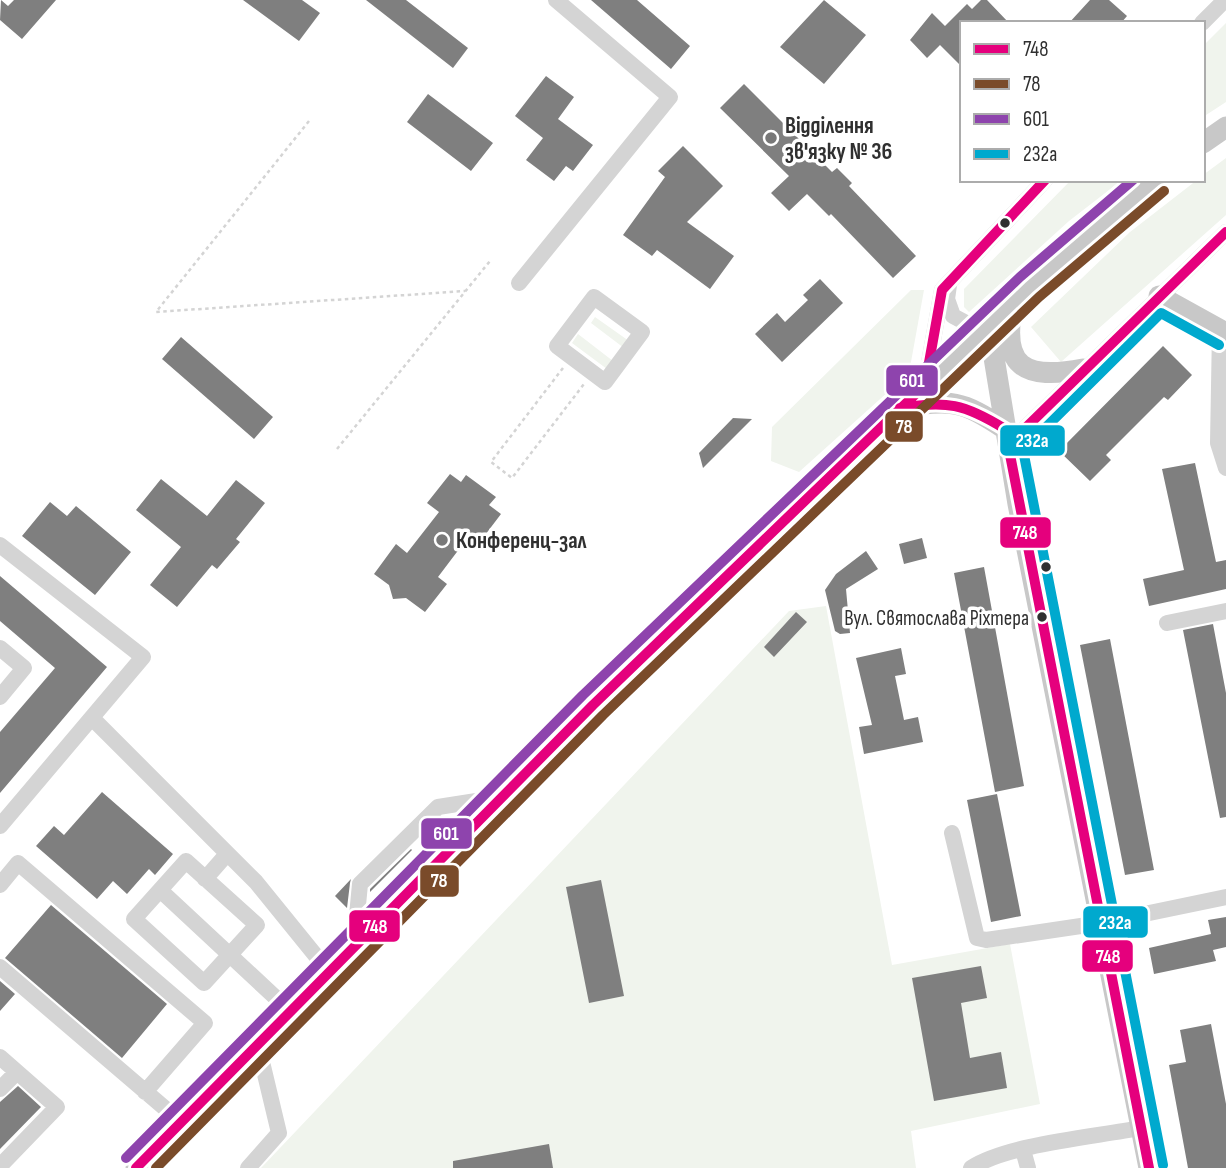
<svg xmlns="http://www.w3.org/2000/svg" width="1226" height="1168" viewBox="0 0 1226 1168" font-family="'Sofia Sans Condensed',sans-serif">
	<rect width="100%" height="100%" fill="#fff"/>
	<path fill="#f0f4ed" d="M 1226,23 L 1226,102 L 1203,117 L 1203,46 Z
		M 1226,158 L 1226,215 L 1061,362 L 1031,327 L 1130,232 L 1197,180 L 1203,180 L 1203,175 Z
		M 1071,180 L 1122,180 L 1069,221 L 969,312 L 964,307 L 964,289 Z
		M 911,290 L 924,290 L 909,373 L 799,472 L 771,461 L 772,427 Z
		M 595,317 L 629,341 L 624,348 L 591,323 Z
		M 578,334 L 613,361 L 607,369 L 572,343 Z
		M 826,606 L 892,965 L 1010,944 L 1040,1104 L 911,1131 L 916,1168 L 261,1168 L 789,611 Z"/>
	<path fill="#7f7f7f" d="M 1,0 L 8,6 L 14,0 L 56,0 L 22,39 L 0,20 Z
		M 243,0 L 302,0 L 320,13 L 299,41 Z
		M 366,0 L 406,0 L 468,48 L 453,68 Z
		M 591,0 L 637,0 L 690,46 L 671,69 Z
		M 824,0 L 866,35 L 824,84 L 780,47 Z
		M 981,0 L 987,0 L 1009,23 L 962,23 L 962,67 L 940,45 L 927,58 L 910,40 L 932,13 L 945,26 L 967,4 L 972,9 Z
		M 1090,0 L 1109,0 L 1127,16 L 1121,23 L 1069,23 Z
		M 546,76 L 574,97 L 558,119 L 593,145 L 573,171 L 566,166 L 554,181 L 526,160 L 543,138 L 515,116 Z
		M 744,84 L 832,172 L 837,168 L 852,183 L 849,186 L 916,256 L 893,278 L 831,214 L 829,216 L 807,194 L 789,211 L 771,193 L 789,176 L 720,108 Z
		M 428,94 L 493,143 L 471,171 L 407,122 Z
		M 683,146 L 723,186 L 687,222 L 734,256 L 710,289 L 657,250 L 652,256 L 623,235 L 665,177 L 658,171 Z
		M 820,279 L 843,303 L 782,362 L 755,334 L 777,313 L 785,322 L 808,300 L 803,295 Z
		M 181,337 L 273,417 L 254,439 L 162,359 Z
		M 1163,346 L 1192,375 L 1168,400 L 1164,397 L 1106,455 L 1111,460 L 1090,481 L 1059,451 Z
		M 733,418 L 752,419 L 703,468 L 699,453 Z
		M 1195,463 L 1216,562 L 1226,560 L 1226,589 L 1149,606 L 1143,579 L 1184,570 L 1162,469 Z
		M 450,474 L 461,482 L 466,475 L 496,497 L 489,505 L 501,514 L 479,543 L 469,536 L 438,577 L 447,584 L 425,612 L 406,598 L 393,599 L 389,585 L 374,574 L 396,544 L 407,553 L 439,512 L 427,503 Z
		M 161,479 L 207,516 L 236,480 L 265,503 L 236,539 L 240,542 L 217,569 L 212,565 L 177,607 L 150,585 L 181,547 L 136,510 Z
		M 50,502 L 67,516 L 76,506 L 131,552 L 95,595 L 22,536 Z
		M 922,538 L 927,558 L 904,564 L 899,544 Z
		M 866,551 L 878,569 L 846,589 L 850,633 L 840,634 L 835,631 L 825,590 L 836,574 Z
		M 984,567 L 1024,786 L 995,792 L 954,573 Z
		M 0,576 L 107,667 L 0,793 L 0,732 L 55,668 L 0,621 Z
		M 796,612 L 807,622 L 774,657 L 764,647 Z
		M 1213,624 L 1226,693 L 1226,817 L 1220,818 L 1183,630 Z
		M 1110,639 L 1154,870 L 1125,875 L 1080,645 Z
		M 901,648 L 906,674 L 895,676 L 904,720 L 918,717 L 923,742 L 864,754 L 859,727 L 872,725 L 856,658 Z
		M 102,792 L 173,854 L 155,875 L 149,869 L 127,894 L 113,881 L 97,899 L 36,846 L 54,826 L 64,835 Z
		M 997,794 L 1021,916 L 991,922 L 967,800 Z
		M 411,849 L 412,850 L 370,892 L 370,889 Z
		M 351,879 L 350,883 L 347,908 L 335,896 Z
		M 601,880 L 624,996 L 589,1003 L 566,887 Z
		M 51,905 L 167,1004 L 122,1058 L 5,958 Z
		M 1226,917 L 1226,947 L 1213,950 L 1216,961 L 1154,974 L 1149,948 L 1211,934 L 1208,920 Z
		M 981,966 L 987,998 L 961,1003 L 970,1058 L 1001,1052 L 1007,1088 L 934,1101 L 912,978 Z
		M 0,981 L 15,994 L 0,1011 Z
		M 1211,1024 L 1226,1104 L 1226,1168 L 1188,1168 L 1169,1065 L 1186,1062 L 1180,1030 Z
		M 18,1086 L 41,1107 L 0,1149 L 0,1102 Z
		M 549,1144 L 553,1168 L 453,1168 L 453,1161 Z"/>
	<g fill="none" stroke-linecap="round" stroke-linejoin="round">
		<path stroke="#d4d4d4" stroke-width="2.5" stroke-dasharray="3.5 3.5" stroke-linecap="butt" d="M 309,121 L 156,312 L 465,291
			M 563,368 L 491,462 L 512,478 L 584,384
			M 337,449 L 490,261"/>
		<path stroke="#d4d4d4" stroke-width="16" d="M 1202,23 L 1225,0
			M 519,283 L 670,97 L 556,0
			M 949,285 L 947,299 L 953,316 L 970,325 L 989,327
			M 594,297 L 642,332 L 605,382 L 557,346 Z
			M 1220,330 L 1218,443 L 1226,468
			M 925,385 L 942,290 L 1045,180
			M 1008,445 L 1226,232
			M 0,545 L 143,657 L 0,826
			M 1167,623 L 1226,611
			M 0,648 L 24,668 L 0,697
			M 92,718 L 256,882 L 329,972
			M 952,833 L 977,938 L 986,940 L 1101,923 L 1226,897
			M 186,861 L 257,925 L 204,983 L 134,919 Z
			M 205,879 L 227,854
			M 0,885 L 18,863 L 205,1023 L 145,1092
			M 160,890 L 290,1011
			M 354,947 L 360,884 L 438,807 L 502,797
			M 0,967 L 181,1122
			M 0,1057 L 57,1107 L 0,1166
			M 0,1089 L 17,1072
			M 1023,1150 L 1028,1168
			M 248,1168 L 279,1133 L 258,1045
			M 971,1168 C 1009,1144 1094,1137 1140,1128"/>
		<path stroke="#c8c8c8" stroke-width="21" d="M 1203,143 L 1226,127
			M 1159,296 L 1226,333
			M 1013,304 C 1000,368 1025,380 1083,369
			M 989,327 L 1018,504 L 1149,1168
			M 900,408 C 952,399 961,400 1005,429
			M 136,1168 L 593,705 L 1030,287 L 1155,180"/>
		<defs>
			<path id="bus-1" d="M 900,408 C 946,400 965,404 1005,429 L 1149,1168
				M 1008,445 L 1226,232
				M 136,1168 L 593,705 L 925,385 L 942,290 L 1045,180"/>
			<path id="bus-2" d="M 156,1168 L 603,715 L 1039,297 L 1164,191"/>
			<path id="bus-3" d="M 126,1158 L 583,695 L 1020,277 L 1133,180"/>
			<path id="bus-4" d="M 1163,1165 L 1023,450 L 1161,313 L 1219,345"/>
		</defs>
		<use href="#bus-1" stroke="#fff" stroke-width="16"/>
		<use href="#bus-2" stroke="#fff" stroke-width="16"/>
		<use href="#bus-3" stroke="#fff" stroke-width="16"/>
		<use href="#bus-4" stroke="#fff" stroke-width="16"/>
		<use href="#bus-1" stroke="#e5007d" stroke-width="10"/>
		<use href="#bus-2" stroke="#7a4b2a" stroke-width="10"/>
		<use href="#bus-3" stroke="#8e44ad" stroke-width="10"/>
		<use href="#bus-4" stroke="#00a9ce" stroke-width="10"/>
	</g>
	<g fill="#787878" stroke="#fff" stroke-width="2.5">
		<circle cx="771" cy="138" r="7"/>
		<circle cx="442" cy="540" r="7"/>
	</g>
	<g fill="#303030" stroke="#fff" stroke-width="2.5">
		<circle cx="1005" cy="223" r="6"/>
		<circle cx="1046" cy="567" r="6"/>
		<circle cx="1042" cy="617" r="6"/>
	</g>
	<g text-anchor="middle" stroke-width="7" stroke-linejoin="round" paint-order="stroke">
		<g font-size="21" fill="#303030" stroke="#fff" text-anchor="end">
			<text x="1029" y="625">Вул. Святослава Ріхтера</text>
		</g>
		<g font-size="23" font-weight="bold" fill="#303030" stroke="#fff" text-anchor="start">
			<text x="785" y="133">Відділення<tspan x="785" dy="26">зв'язку № 36</tspan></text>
			<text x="456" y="548">Конференц-зал</text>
		</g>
	</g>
	<g stroke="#fff" stroke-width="2.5">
		<rect x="885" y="364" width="54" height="33" rx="7" fill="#8e44ad"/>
		<rect x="884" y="410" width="40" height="33" rx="7" fill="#7a4b2a"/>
		<rect x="999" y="424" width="67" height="33" rx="7" fill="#00a9ce"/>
		<rect x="999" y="516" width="53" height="33" rx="7" fill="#e5007d"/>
		<rect x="420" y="817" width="53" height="33" rx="7" fill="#8e44ad"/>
		<rect x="419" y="864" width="41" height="34" rx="7" fill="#7a4b2a"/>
		<rect x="1082" y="905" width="67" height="34" rx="7" fill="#00a9ce"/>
		<rect x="348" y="909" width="53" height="34" rx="7" fill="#e5007d"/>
		<rect x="1081" y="939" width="53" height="34" rx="7" fill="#e5007d"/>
	</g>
	<g font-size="19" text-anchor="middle" font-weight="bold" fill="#fff">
		<text x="912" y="387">601</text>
		<text x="904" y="433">78</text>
		<text x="1032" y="447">232а</text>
		<text x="1025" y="539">748</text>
		<text x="446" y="840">601</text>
		<text x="439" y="887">78</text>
		<text x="1115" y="929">232а</text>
		<text x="375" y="933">748</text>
		<text x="1108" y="963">748</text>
	</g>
	<rect x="960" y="21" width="245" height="161" fill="#ffffff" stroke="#acacac" stroke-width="2"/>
	<rect x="974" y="44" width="35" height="10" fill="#e5007d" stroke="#acacac" stroke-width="2"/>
	<text x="1023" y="56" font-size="21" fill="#303030">748</text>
	<rect x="974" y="79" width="35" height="10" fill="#7a4b2a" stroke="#acacac" stroke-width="2"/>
	<text x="1023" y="91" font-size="21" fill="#303030">78</text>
	<rect x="974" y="114" width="35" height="10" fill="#8e44ad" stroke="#acacac" stroke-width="2"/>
	<text x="1023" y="126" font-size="21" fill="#303030">601</text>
	<rect x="974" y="149" width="35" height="10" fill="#00a9ce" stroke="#acacac" stroke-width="2"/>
	<text x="1023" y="161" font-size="21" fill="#303030">232а</text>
</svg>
